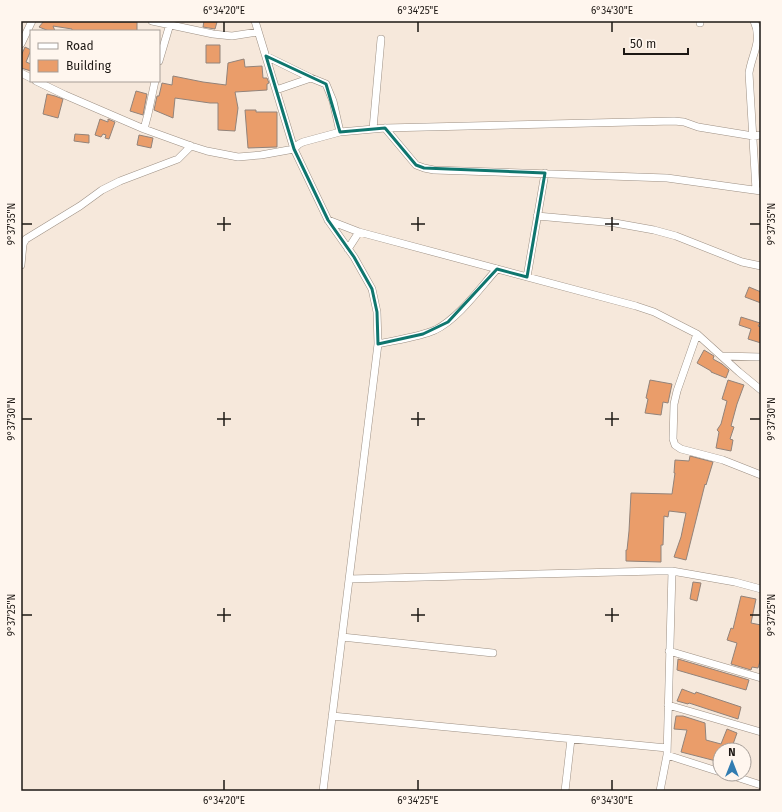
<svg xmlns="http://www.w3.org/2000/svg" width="782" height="812" viewBox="0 0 782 812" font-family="'Fira Sans',sans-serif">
	<rect width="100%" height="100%" fill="#f6e8db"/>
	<path fill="#ea9d6a" stroke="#92837a" d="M 44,21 L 106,21 L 114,22 L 137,22 L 137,31 L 72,31 L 72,29 L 53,26 L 55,31 L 49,31 L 39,27 Z
		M 204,21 L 217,22 L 215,29 L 203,27 Z
		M 206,45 L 220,45 L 220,63 L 206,63 Z
		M 25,47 L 31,50 L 26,62 L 31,64 L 31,71 L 21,68 L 21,56 Z
		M 244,59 L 245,67 L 262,66 L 263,78 L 267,78 L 269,83 L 267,84 L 267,90 L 235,92 L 238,108 L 235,131 L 218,130 L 218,103 L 210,103 L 175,98 L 173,118 L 154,110 L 157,96 L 159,96 L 162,83 L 172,85 L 173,76 L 203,82 L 226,85 L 228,63 Z
		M 136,91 L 147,94 L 143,115 L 130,111 Z
		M 47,94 L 55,96 L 63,99 L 58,118 L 43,114 Z
		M 245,110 L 256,110 L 256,112 L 277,112 L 277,147 L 248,148 Z
		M 100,119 L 108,122 L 108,119 L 115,122 L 109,139 L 105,138 L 106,135 L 103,134 L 101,137 L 95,135 Z
		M 75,134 L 89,135 L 89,143 L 74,141 Z
		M 139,135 L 153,138 L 151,148 L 137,145 Z
		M 749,287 L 761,292 L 761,303 L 745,297 Z
		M 741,317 L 760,323 L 758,326 L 761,327 L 761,343 L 748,339 L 751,329 L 739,325 Z
		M 704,350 L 714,356 L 713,359 L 722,364 L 729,370 L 726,378 L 711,372 L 711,371 L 697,363 Z
		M 650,380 L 672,384 L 668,403 L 663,402 L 661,415 L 645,413 L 648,399 L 646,398 Z
		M 728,380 L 744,385 L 737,404 L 731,426 L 734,427 L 730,439 L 733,440 L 731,451 L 716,448 L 719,432 L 717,430 L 721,424 L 727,401 L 722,399 Z
		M 690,456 L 713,462 L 706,485 L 705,484 L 686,560 L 674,557 L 681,537 L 686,513 L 669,511 L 668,517 L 664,516 L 663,545 L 661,545 L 661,562 L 626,561 L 626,550 L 627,550 L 629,531 L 631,493 L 672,494 L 675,473 L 674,473 L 675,460 L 689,461 Z
		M 693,582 L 701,583 L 697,601 L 690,599 Z
		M 741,596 L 756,599 L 751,623 L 761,625 L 761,658 L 758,668 L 752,667 L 751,670 L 731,664 L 737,643 L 727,640 L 731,628 L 733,629 Z
		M 678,659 L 749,680 L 746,690 L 677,670 Z
		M 682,689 L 695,694 L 696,692 L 741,707 L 738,719 L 689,703 L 688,704 L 677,701 Z
		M 676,716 L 683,716 L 705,723 L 706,740 L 721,744 L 727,729 L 737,733 L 732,747 L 736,748 L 736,750 L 720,750 L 720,762 L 681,752 L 687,730 L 674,729 Z"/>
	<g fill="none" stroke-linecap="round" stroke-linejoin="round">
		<defs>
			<path id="minor" d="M 152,21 L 213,34 L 232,36 L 258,32
				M 255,21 L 294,149 L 328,220 L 354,257 L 372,289 L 377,312 L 378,344 L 323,791
				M 700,21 L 700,23
				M 754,21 C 763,41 752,53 749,73 L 756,190
				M 21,44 L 32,21
				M 266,56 L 311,78 L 326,84 L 333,101 L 340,132
				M 159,61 L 170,24
				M 21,73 L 31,78
				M 36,81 L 65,95 L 144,129 L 191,146 L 207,151 L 238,157 L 261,155 L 294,149 L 299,144 L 303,142 L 340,132 L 385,128 L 674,121 L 684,122 L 698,127 L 753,136 L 761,135
				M 276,90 L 311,78
				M 385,128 L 416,165 L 424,168 L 434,170 L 667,178 L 761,191
				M 144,129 L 148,114 L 155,81
				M 373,129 L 381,39
				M 537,216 L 615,223 L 654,230 L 676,236 L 742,262 L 761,266
				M 328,220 L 359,232 L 636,306 L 654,312 L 697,334 L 739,372 L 761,390
				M 348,249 L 359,232
				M 21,265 L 23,244 L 26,239 L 80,206 L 102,190 L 120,181 L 178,159 L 191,146
				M 527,277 L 545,173
				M 697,334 L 677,391 L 674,404 L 673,439 L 675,445 L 681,449 L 723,460 L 761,475
				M 378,344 C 396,340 419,337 435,330 C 458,319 480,288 497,269
				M 722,356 L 761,357
				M 349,579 L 657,571 L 672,571 L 735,582 L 761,589
				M 342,637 L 493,653
				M 669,651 L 761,678
				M 668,705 L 761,732
				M 332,716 L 667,748
				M 667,755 L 720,772
				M 727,774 L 761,785
				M 565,791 L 571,739
				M 660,791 L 667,755 L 672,571"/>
		</defs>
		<use href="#minor" stroke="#9d9084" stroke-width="8"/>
		<use href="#minor" stroke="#fff" stroke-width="7"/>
	</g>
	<path fill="none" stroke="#0f766e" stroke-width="3" stroke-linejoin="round" d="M 266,56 L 326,84 L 340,132 L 385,128 L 416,165 L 424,168 L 545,173 L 527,277 L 497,269 L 448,322 L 423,334 L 378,344 L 377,312 L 372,289 L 354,257 L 328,220 L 294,149 Z"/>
	<path fill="none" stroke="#1d1814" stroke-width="1.5" d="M 224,22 L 224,32M 418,22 L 418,32M 612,22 L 612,32M 224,217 L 224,231M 418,217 L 418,231M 612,217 L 612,231M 22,224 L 32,224M 217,224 L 231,224M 411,224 L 425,224M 605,224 L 619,224M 750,224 L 760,224M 224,412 L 224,426M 418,412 L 418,426M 612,412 L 612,426M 22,419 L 32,419M 217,419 L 231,419M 411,419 L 425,419M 605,419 L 619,419M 750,419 L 760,419M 224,608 L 224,622M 418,608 L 418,622M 612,608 L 612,622M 22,615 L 32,615M 217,615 L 231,615M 411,615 L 425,615M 605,615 L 619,615M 750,615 L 760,615M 224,780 L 224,790M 418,780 L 418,790M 612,780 L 612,790"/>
	<rect width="782" height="812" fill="none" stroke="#fff6ee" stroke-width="44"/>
	<rect x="30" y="30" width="130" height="52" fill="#fff6ee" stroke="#a59d97"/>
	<rect x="38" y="43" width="20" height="6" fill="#ffffff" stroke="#a59d97"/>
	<text x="66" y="50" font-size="12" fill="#1d1814">Road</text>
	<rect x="38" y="60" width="20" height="12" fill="#ea9d6a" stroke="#a59d97"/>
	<text x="66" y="70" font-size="12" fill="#1d1814">Building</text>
	<g transform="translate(732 762)"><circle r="19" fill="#fff6ee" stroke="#a59d97"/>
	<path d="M0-3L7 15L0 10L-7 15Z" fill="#327db1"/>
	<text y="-6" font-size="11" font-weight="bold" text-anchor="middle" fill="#1d1814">N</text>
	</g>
	<path d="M624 48v6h64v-6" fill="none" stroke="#1d1814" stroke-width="2"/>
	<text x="630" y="48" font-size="12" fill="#1d1814" stroke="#fff6ee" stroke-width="3" paint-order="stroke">50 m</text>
	<rect x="22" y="22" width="738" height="768" fill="none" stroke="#1d1814" stroke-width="1.5"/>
	<g font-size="10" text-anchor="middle" fill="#1d1814">
		<text x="224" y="14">6°34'20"E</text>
		<text x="418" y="14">6°34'25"E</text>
		<text x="612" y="14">6°34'30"E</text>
		<text transform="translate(11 224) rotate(-90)" y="4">9°37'35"N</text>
		<text transform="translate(771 224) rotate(-90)" y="4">9°37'35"N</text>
		<text transform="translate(11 419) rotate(-90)" y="4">9°37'30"N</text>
		<text transform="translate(771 419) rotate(-90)" y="4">9°37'30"N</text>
		<text transform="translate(11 615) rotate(-90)" y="4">9°37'25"N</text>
		<text transform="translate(771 615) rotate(-90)" y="4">9°37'25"N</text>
		<text x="224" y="804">6°34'20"E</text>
		<text x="418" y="804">6°34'25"E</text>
		<text x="612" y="804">6°34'30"E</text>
	</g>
</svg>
